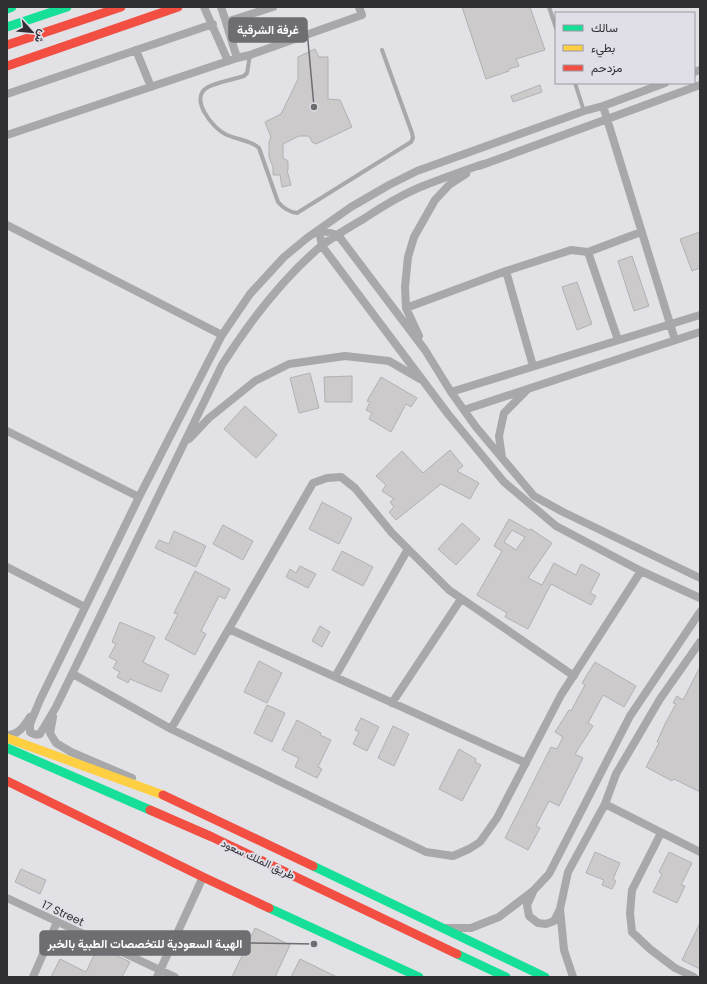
<svg xmlns="http://www.w3.org/2000/svg" width="707" height="984" viewBox="0 0 707 984" font-family="Poppins,Vazirmatn,sans-serif">
	<rect width="100%" height="100%" fill="#e1e1e6"/>
	<path fill="#cccacb" stroke="#b2b1b2" fill-rule="evenodd" d="M 462,7 L 530,7 L 545,50 L 516,59 L 519,66 L 509,69 L 509,71 L 486,79 Z
		M 315,49 L 319,57 L 328,57 L 328,99 L 340,100 L 352,127 L 316,144 L 312,142 L 309,136 L 299,136 L 283,144 L 283,158 L 288,161 L 288,170 L 287,170 L 291,185 L 282,187 L 280,175 L 273,175 L 273,167 L 269,157 L 269,142 L 271,137 L 265,122 L 281,114 L 298,79 L 298,57 Z
		M 540,85 L 542,92 L 513,102 L 511,96 Z
		M 700,232 L 700,268 L 692,271 L 680,239 Z
		M 632,256 L 649,306 L 634,311 L 618,261 Z
		M 577,282 L 592,324 L 577,330 L 562,287 Z
		M 310,373 L 319,408 L 299,413 L 290,378 Z
		M 352,376 L 352,402 L 325,402 L 324,377 Z
		M 381,377 L 417,398 L 411,407 L 406,404 L 391,432 L 369,419 L 372,413 L 366,410 L 370,402 L 367,401 Z
		M 245,406 L 277,435 L 256,458 L 224,429 Z
		M 450,450 L 463,466 L 457,471 L 479,483 L 470,499 L 441,484 L 396,520 L 389,512 L 394,507 L 390,502 L 394,499 L 382,491 L 386,485 L 376,476 L 402,451 L 423,473 Z
		M 322,502 L 352,518 L 339,544 L 309,529 Z
		M 509,519 L 529,530 L 531,529 L 552,543 L 528,578 L 542,585 L 554,563 L 576,575 L 581,564 L 600,574 L 590,593 L 596,596 L 591,605 L 551,584 L 528,629 L 505,617 L 507,613 L 477,595 L 502,551 L 494,546 ZM 512,530 L 525,537 L 516,550 L 504,542 Z
		M 462,523 L 480,539 L 456,565 L 438,549 Z
		M 223,525 L 253,541 L 243,560 L 213,544 Z
		M 174,531 L 206,546 L 196,567 L 155,548 L 159,540 L 169,544 Z
		M 342,551 L 373,567 L 363,586 L 332,570 Z
		M 300,566 L 316,574 L 308,588 L 286,577 L 290,569 L 296,573 Z
		M 195,571 L 230,589 L 225,599 L 219,596 L 201,631 L 206,634 L 195,655 L 165,639 L 178,614 L 174,613 Z
		M 120,622 L 155,637 L 143,662 L 169,675 L 161,692 L 130,679 L 128,683 L 117,677 L 120,672 L 113,668 L 117,661 L 109,657 L 116,644 L 112,642 Z
		M 320,626 L 330,632 L 322,647 L 312,641 Z
		M 259,661 L 282,673 L 267,703 L 244,692 Z
		M 595,662 L 636,686 L 624,707 L 603,695 L 588,723 L 593,726 L 575,754 L 583,758 L 559,806 L 549,801 L 536,826 L 540,828 L 528,850 L 505,838 L 551,747 L 557,749 L 563,737 L 555,732 L 569,710 L 571,711 L 585,685 L 582,683 Z
		M 700,667 L 700,792 L 674,779 L 672,781 L 646,767 L 659,743 L 657,742 L 665,724 L 676,704 L 673,703 L 677,696 L 683,700 Z
		M 267,705 L 285,713 L 272,742 L 254,733 Z
		M 361,718 L 379,727 L 367,751 L 353,744 L 359,732 L 355,730 Z
		M 297,720 L 321,733 L 320,735 L 331,740 L 318,767 L 322,769 L 317,778 L 295,767 L 299,758 L 282,750 Z
		M 393,726 L 409,734 L 394,766 L 378,758 Z
		M 459,749 L 476,759 L 475,762 L 481,765 L 462,801 L 439,789 Z
		M 595,852 L 620,863 L 613,879 L 616,881 L 612,889 L 602,885 L 604,880 L 586,873 Z
		M 669,852 L 692,863 L 681,885 L 685,886 L 677,903 L 653,892 L 662,874 L 659,872 Z
		M 21,869 L 46,880 L 40,894 L 15,882 Z
		M 700,923 L 700,969 L 682,960 Z
		M 255,928 L 290,945 L 275,977 L 232,977 Z
		M 98,947 L 130,962 L 122,977 L 51,977 L 60,959 L 86,972 Z
		M 300,959 L 337,977 L 291,977 Z"/>
	<g fill="none" stroke-linecap="round" stroke-linejoin="round">
		<path stroke="#a8a7aa" stroke-width="4" d="M 549,7 L 556,28
			M 250,55 L 247,73 L 244,76 C 232,80 218,82 208,87 C 188,98 213,128 225,134 C 237,140 251,140 259,148 L 278,202 C 284,209 289,212 297,213 L 411,142 L 413,138 L 412,133 L 382,50
			M 575,83 L 584,111"/>
		<path stroke="#a8a7aa" stroke-width="8" d="M 204,7 L 228,61
			M 221,7 L 226,22 L 273,7
			M 226,22 L 237,58
			M 136,50 L 151,87
			M 694,72 L 700,70
			M 7,94 L 213,24
			M 603,106 L 675,340
			M 7,135 L 237,58 L 250,55 L 362,15 L 359,7
			M 483,164 C 463,171 443,178 423,186 C 403,194 383,206 365,218 C 350,227 334,236 321,246 C 281,280 250,321 222,365 L 56,707 L 40,734 C 36,735 34,735 30,732 L 30,724 L 40,700 L 139,497 L 222,335 L 250,294 L 284,257 L 307,238 L 351,207 L 389,185 L 417,171 L 584,111 L 603,106 L 665,83
			M 479,166 L 700,85
			M 7,225 L 222,335
			M 588,252 L 618,340
			M 506,271 L 533,366
			M 406,308 L 506,271 L 571,250 L 588,252 L 641,232
			M 419,336 L 406,308 L 405,287 L 408,257 L 414,237 L 435,200 L 449,185 L 466,174
			M 451,392 L 700,315
			M 464,410 L 700,332
			M 7,431 L 139,497
			M 189,439 L 209,418 L 255,381 L 289,364 L 345,356 L 389,361 L 420,379
			M 502,458 L 499,436 L 504,413 L 526,391
			M 7,567 L 85,607
			M 700,578 L 563,512 L 534,496 L 476,427 L 451,392 L 425,350 L 338,235 L 319,230 L 322,246 L 448,414 L 504,482 L 556,526 L 641,571 L 700,598
			M 229,629 L 526,763
			M 73,674 L 171,729 L 426,852 L 453,856 L 469,849 L 480,842 L 497,818 L 561,695 L 641,571
			M 335,677 L 408,549
			M 392,703 L 461,599
			M 53,717 L 50,733 L 56,743 L 71,752 L 132,778
			M 171,729 L 313,483 L 327,478 L 341,477 L 355,488 L 392,533 L 449,590 L 574,676
			M 7,735 C 19,735 24,726 30,717
			M 605,804 L 700,852
			M 661,833 L 632,890 L 630,913 L 632,932 L 650,949 L 675,968 L 694,977
			M 533,892 L 527,905 L 529,916 L 538,923 L 546,924 L 554,921 L 560,909
			M 7,898 L 175,977
			M 445,928 L 471,928 L 499,917 L 533,891 L 549,874 L 630,716 L 700,612
			M 33,977 L 57,922
			M 157,977 L 203,877
			M 573,977 L 564,950 L 560,909 L 568,872 L 605,804 L 616,774 L 660,699 L 700,642"/>
		<path stroke="#16e098" stroke-width="9" d="M 7,9 L 12,7
			M 7,27 L 67,7
			M 7,748 L 150,810
			M 313,866 L 545,977
			M 269,908 L 419,977
			M 457,954 L 506,977"/>
		<path stroke="#ffcf43" stroke-width="9" d="M 7,738 L 163,795"/>
		<path stroke="#f24e42" stroke-width="9" d="M 7,45 L 121,7
			M 7,66 L 178,7
			M 7,781 L 203,877 L 269,908
			M 163,795 L 313,866
			M 150,810 L 212,837 L 457,954"/>
	</g>
	<g text-anchor="middle" stroke-width="4" stroke-linejoin="round" paint-order="stroke">
		<g font-size="11" fill="#302f33" stroke="#e0dfe8">
			<text transform="translate(258 859) rotate(25)" y="4">طريق الملك سعود</text>
			<text transform="translate(63 913) rotate(25)" y="4">17 Street</text>
		</g>
	</g>
	<path fill="none" stroke="#6e6d72" stroke-width="1.5" d="M314 107L307 30M314 944L250 943"/>
	<g fill="#6e6d72" stroke="#e0dfe8" stroke-width="1.5">
		<circle cx="314" cy="107" r="4"/>
		<circle cx="314" cy="944" r="4"/>
	</g>
	<g fill="#6e6d72" stroke="#6e6d72" stroke-width="1.5">
		<rect x="229" y="18" width="78" height="24" rx="4"/>
		<rect x="40" y="931" width="210" height="24" rx="4"/>
	</g>
	<g font-size="12" text-anchor="middle" font-weight="bold" fill="#fff">
		<text x="268" y="34">غرفة الشرقية</text>
		<text x="145" y="948">الهيىة السعودية للتخصصات الطبية بالخبر</text>
	</g>
	<rect width="707" height="984" fill="none" stroke="#302f33" stroke-width="16"/>
	<rect x="555" y="12" width="140" height="72" fill="#e0dfe8" stroke="#9a99a0"/>
	<rect x="563" y="25" width="20" height="6" fill="#16e098" stroke="#9a99a0"/>
	<text x="591" y="32" font-size="12" fill="#302f33">سالك</text>
	<rect x="563" y="45" width="20" height="6" fill="#ffcf43" stroke="#9a99a0"/>
	<text x="591" y="52" font-size="12" fill="#302f33">بطيء</text>
	<rect x="563" y="65" width="20" height="6" fill="#f24e42" stroke="#9a99a0"/>
	<text x="591" y="72" font-size="12" fill="#302f33">مزدحم</text>
	<g transform="translate(32 32) rotate(117)" stroke="#e0dfe8" stroke-width="3" paint-order="stroke">
	<path d="M0-3L7 15L0 10L-7 15Z" fill="#302f33"/>
	<text y="-6" font-size="11" font-weight="bold" text-anchor="middle" fill="#302f33">ش</text>
	</g>
</svg>
